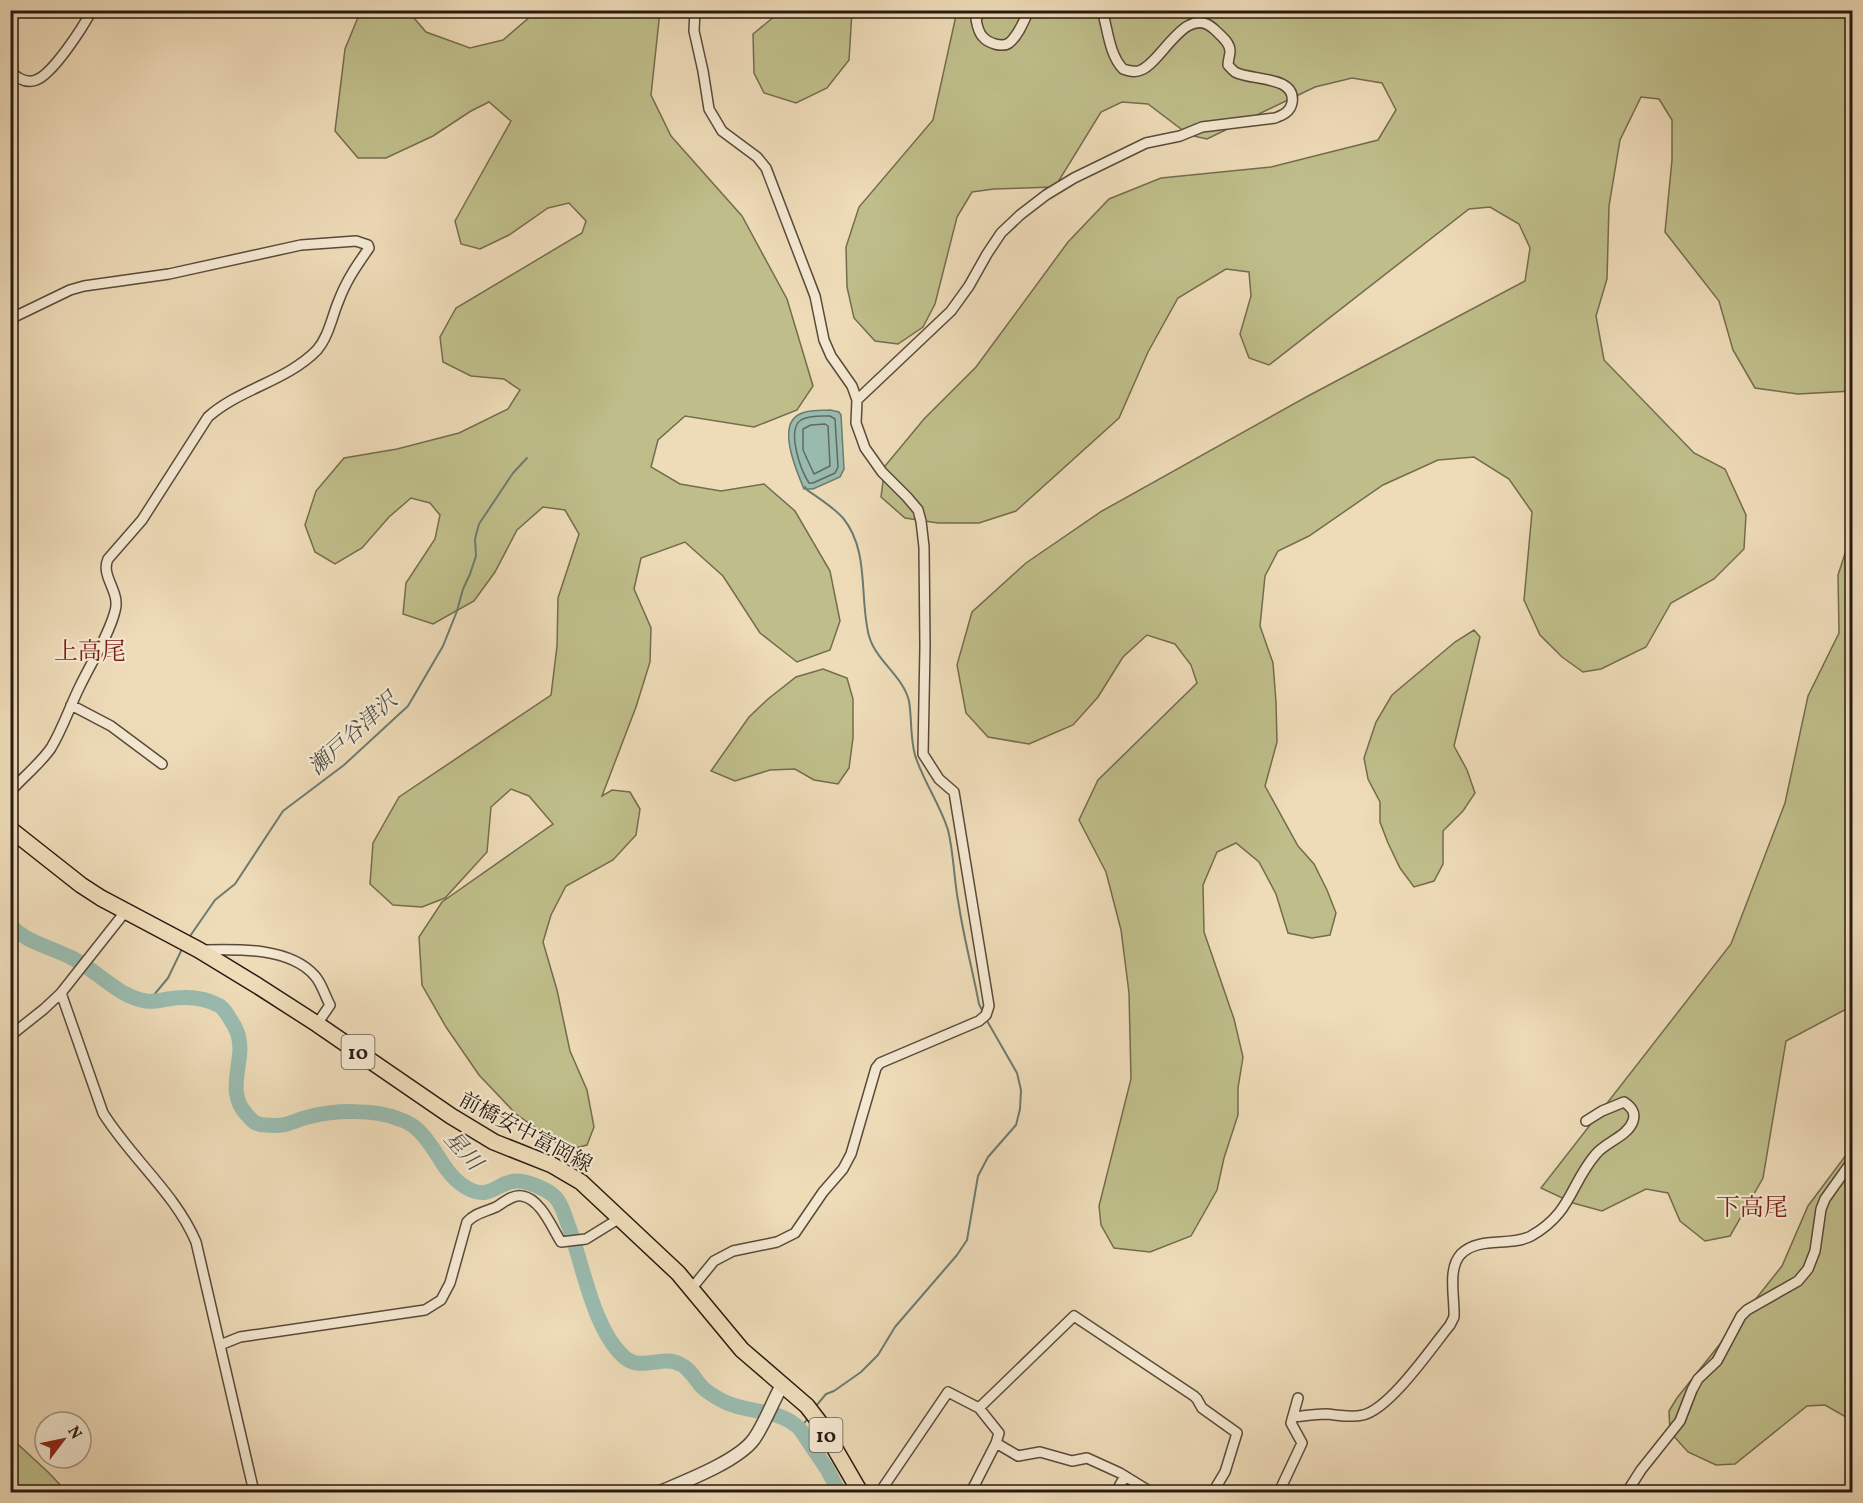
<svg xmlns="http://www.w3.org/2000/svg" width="1863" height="1503" viewBox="0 0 1863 1503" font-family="Vollkorn,'Noto Serif JP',serif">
	<rect width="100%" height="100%" fill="#eedbb8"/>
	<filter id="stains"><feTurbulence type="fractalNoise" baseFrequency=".00333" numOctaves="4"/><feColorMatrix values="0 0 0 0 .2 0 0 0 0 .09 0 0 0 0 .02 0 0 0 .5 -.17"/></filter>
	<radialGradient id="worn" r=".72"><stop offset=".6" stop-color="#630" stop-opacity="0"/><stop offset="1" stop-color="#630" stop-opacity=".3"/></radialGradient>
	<path fill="#bfbe8a" stroke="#746c4e" stroke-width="1.5" d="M 361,10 L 408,11 L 426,32 L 470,48 L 503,40 L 532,15 L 531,11 L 660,11 L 651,95 L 671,136 L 742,216 L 787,299 L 813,386 L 797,410 L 754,427 L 685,416 L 658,440 L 651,467 L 680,484 L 721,491 L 764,484 L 795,511 L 830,571 L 840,621 L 830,650 L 797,662 L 760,633 L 723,576 L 685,542 L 641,558 L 634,589 L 651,628 L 650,662 L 636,707 L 602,796 L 612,790 L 630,792 L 640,809 L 636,835 L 613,860 L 566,886 L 551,915 L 543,942 L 557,990 L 570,1051 L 587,1090 L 594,1127 L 587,1145 L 567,1150 L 516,1114 L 479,1075 L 446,1027 L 422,985 L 419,937 L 442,902 L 553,824 L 529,796 L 511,789 L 491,807 L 487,852 L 445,898 L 422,907 L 393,905 L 370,884 L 373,843 L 399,797 L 551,695 L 557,646 L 558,598 L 579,534 L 565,510 L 543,507 L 517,530 L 495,572 L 474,601 L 433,624 L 403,614 L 406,583 L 435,539 L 440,515 L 430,503 L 411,498 L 389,517 L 362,548 L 335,564 L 315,552 L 305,525 L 316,491 L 344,458 L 397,449 L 459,433 L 508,409 L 520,390 L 504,379 L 471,376 L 443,362 L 440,337 L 456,308 L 582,233 L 586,221 L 569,203 L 548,208 L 509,235 L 480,249 L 461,244 L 455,221 L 511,121 L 489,102 L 471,111 L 433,136 L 386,158 L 358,158 L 335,131 L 345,49 Z
		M 781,11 L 852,11 L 849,60 L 827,88 L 796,103 L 764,93 L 754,73 L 753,34 Z
		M 957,11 L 1852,11 L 1852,391 L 1798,394 L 1755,388 L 1733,350 L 1719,301 L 1665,232 L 1672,160 L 1672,120 L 1659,99 L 1641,97 L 1620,140 L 1609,206 L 1607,279 L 1596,316 L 1604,360 L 1694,453 L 1725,469 L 1746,515 L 1744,549 L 1714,579 L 1671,603 L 1646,647 L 1601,669 L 1583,672 L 1562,657 L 1540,635 L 1524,600 L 1532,512 L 1509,479 L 1474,457 L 1438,460 L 1383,485 L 1309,536 L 1278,551 L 1265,576 L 1260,626 L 1273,663 L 1276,702 L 1277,742 L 1265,786 L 1298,846 L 1314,864 L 1327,890 L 1336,913 L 1330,935 L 1312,938 L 1288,933 L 1276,894 L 1259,862 L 1236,843 L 1217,852 L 1203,885 L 1204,932 L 1234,1019 L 1243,1057 L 1238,1088 L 1238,1115 L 1224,1158 L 1217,1190 L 1191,1236 L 1150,1252 L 1114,1248 L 1101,1225 L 1099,1206 L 1131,1079 L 1129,993 L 1121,930 L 1106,872 L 1079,820 L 1098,780 L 1197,683 L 1191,665 L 1175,644 L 1147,635 L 1123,657 L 1098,697 L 1073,725 L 1029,744 L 988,737 L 966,713 L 957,665 L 972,612 L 1026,563 L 1102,511 L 1308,396 L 1525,281 L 1530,248 L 1519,224 L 1490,207 L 1469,209 L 1269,365 L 1249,358 L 1240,334 L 1251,296 L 1249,272 L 1226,269 L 1178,298 L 1148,352 L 1119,418 L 1016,511 L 979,523 L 938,523 L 905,518 L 881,497 L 885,466 L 924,419 L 976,367 L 1068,242 L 1109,199 L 1161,178 L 1271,167 L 1378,140 L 1396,110 L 1382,83 L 1352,78 L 1315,87 L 1207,139 L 1189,135 L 1148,104 L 1122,102 L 1101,112 L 1055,187 L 994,189 L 972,192 L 957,217 L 935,304 L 923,327 L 898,344 L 875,341 L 854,318 L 847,287 L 846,247 L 859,207 L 933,120 Z
		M 1852,532 L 1852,884 L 1850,886 L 1847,913 L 1852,921 L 1852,1006 L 1786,1041 L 1763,1178 L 1730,1236 L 1705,1241 L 1680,1221 L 1668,1193 L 1646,1189 L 1602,1211 L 1573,1203 L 1541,1188 L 1731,944 L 1785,803 L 1808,696 L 1839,633 L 1838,575 Z
		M 1474,630 L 1480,637 L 1454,746 L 1467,770 L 1475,793 L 1463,811 L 1443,831 L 1443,864 L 1434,881 L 1414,887 L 1400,868 L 1388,843 L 1380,822 L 1380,802 L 1368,779 L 1364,758 L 1376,722 L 1392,695 L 1455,642 Z
		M 823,669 L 847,678 L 853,699 L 853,738 L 849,768 L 838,784 L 814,780 L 795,769 L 770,770 L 735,781 L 711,771 L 749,717 L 768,699 L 796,677 Z
		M 1852,1147 L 1852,1426 L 1846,1417 L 1825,1405 L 1807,1406 L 1735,1464 L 1716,1465 L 1688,1452 L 1670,1432 L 1669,1411 L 1677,1398 L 1782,1266 L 1808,1206 Z
		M 10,1437 L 48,1472 L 67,1492 L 11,1492 Z"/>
	<path fill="#99bbaf" stroke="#6c7b70" stroke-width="1.5" d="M 830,410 L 839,412 L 841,415 L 844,469 L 840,477 L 813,489 L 804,489 C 797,472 777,427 798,415 C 808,409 820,411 830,410 Z"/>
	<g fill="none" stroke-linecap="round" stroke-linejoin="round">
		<path stroke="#606a60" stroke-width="1.5" d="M 830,416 L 835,419 L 838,467 L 835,473 L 813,483 L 809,483 C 801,471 786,430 801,420 C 809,415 821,416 830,416 Z
			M 825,424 L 828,426 L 830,466 L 814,474 L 803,450 L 803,429 L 811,425 Z"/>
		<path stroke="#6c7b70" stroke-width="2" d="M 805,487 L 807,490 C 819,498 833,507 843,518 C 870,551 859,598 869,636 C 876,661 903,676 909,701 C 912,719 910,737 915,755 C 923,781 940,804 948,830 C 954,854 954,882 959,906 C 964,939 973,972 979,1004 L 984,1014
			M 188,939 L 215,900 L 235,884 L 283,811 L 344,765 L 408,706 L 443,646 L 457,611 L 463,589 L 470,574 L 476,556 L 475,539 L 479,524 L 513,473 L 527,458
			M 148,1002 L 168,978 L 182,949
			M 816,1406 L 826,1394 L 834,1391 L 861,1372 L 878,1355 L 895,1327 L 957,1255 L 967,1240 L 978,1176 L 988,1157 L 1016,1125 L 1020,1109 L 1021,1090 L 1017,1073 L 986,1019
			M 800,1429 L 808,1418"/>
		<path stroke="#99bbaf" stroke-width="15" d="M 10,925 C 25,942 53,948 72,958 C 98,971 117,996 146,1001 C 153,1002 161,1000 168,999 C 186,996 204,997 220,1006 C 225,1010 227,1013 230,1019 C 236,1027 240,1038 240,1049 C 239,1073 228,1096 248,1116 C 250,1118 253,1122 256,1123 C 258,1124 264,1125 266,1125 C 288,1127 289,1122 308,1117 C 333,1110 375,1109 399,1119 C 405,1121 413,1125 418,1130 C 438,1148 444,1178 471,1190 C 491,1199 499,1181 517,1181 C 528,1181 549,1190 556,1198 C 563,1206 565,1218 569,1227 C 583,1265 593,1328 623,1356 C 641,1373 661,1354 680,1364 C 689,1368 695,1379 702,1387 C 708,1393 717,1398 725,1402 C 750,1414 779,1408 800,1429 L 827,1469 L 839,1492"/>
		<defs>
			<path id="minor" d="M 982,10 L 976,19 C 977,25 978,32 983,37 C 988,43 1002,48 1009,43 C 1018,36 1024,21 1029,10
				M 10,71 C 17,78 26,84 36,80 C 53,74 83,27 92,10
				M 10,319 L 70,290 L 84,286 L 169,274 L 301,245 L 356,241 L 368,245 L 369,248 C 357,265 346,281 339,300 C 332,316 329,336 317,350 C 287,381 239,389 208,417 L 142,520 L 108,559 C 100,576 121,592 115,611 C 109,635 91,663 80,686 C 70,706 63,728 51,748 C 40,764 23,777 10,792
				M 857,400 L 951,311 L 969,286 L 987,254 L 1001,233 L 1020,215 L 1046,195 L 1074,178 L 1146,143 L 1180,136 L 1202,127 L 1275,118 C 1283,115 1290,112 1292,103 C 1297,75 1250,81 1235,72 C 1232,70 1230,67 1228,65 C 1228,60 1230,56 1230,51 C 1230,42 1220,35 1214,29 C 1186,3 1162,62 1141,70 C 1135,73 1129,71 1123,69 C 1109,54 1108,30 1102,10
				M 71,705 L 111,726 L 162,764
				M 203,950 C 237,949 290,947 315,976 C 322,984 325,996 330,1005 L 317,1024
				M 61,993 L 103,1113 C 131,1158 175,1193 196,1242 L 254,1492
				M 10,1036 L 44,1009 L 61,993 L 125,912
				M 692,1288 L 714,1261 L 733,1251 L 777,1242 L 795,1233 L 823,1192 L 843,1169 L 851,1154 L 876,1068 L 880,1063 L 979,1021 L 986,1015 L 989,1006 L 954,792 L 939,779 L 923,754 L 925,647 L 924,547 L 921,521 L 918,510 L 907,497 L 882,472 L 865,448 L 856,423 L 857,400 L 852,386 L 831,356 L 824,340 L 815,296 L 766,168 L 757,157 L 722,131 L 709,109 L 703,71 L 694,31 L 695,10
				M 220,1345 L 240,1337 L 425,1310 L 441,1300 L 450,1283 L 467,1222 C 475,1213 485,1212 496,1207 C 503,1203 513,1194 522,1196 C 541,1199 552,1228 561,1242 L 586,1239 L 620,1218
				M 979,1408 L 1074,1316 L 1194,1396 L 1197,1399 L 1202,1408 L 1237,1433 L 1225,1472 L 1213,1492
				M 1293,1417 C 1304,1416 1315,1414 1326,1414 C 1338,1415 1351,1418 1363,1415 C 1390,1409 1432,1347 1450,1325 L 1454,1317 C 1455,1298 1447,1269 1461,1254 C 1479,1236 1510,1247 1531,1236 C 1572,1213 1570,1184 1596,1154 C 1606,1142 1628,1136 1633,1121 C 1636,1112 1631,1107 1624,1102 L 1602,1111 L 1586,1121
				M 996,1443 L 1018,1456 L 1040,1452 L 1072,1461 L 1087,1458 L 1120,1473 L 1151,1492
				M 880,1492 L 948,1392 L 979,1408 L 999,1433 L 996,1443 L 971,1492
				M 1116,1492 L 1125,1476
				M 1279,1492 L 1302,1443 L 1291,1423 L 1298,1398
				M 1627,1492 L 1641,1470 L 1680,1421 L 1692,1390 L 1698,1379 L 1717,1361 L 1741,1316 L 1747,1310 L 1798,1281 L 1808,1269 L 1815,1251 L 1821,1209 L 1825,1199 L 1852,1161"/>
			<path id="tertiary" d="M 660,1492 C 686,1481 738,1461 754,1439 C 765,1423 772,1403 782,1385"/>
			<path id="primary" d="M 10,829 L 81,885 L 101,898 L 199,950 L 258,986 L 317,1024 L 451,1116 L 494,1142 L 552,1165 L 581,1182 L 678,1273 L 742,1350 L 807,1406 L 820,1423 L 860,1492"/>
		</defs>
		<use href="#minor" stroke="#5a4a3c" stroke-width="12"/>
		<use href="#tertiary" stroke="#5a4a3c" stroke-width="15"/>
		<use href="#primary" stroke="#281a12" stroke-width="18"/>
		<use href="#minor" stroke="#f4e8d1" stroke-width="9"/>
		<use href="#tertiary" stroke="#f4e8d1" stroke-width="12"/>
		<use href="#primary" stroke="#eedbb8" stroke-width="15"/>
	</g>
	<g text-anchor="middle" stroke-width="4.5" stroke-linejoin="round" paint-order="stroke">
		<g fill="#f4e8d1" stroke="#65584b" stroke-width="1.5">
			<rect x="341.5" y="1035" width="33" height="34" rx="4.5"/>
			<rect x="809.5" y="1418" width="33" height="34" rx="4.5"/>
		</g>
		<g font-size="20" font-weight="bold" fill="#281a12">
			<text x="358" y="1059">10</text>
			<text x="826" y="1442">10</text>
		</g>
		<g font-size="21" fill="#281a12" stroke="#f4e8d1">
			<text transform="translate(526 1132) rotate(28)" y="7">前橋安中富岡線</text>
		</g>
		<g font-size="22" font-style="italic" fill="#505249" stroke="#f4e8d1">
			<text transform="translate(352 733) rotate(-42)" y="8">瀬戸谷津沢</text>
			<text transform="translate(464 1150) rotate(48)" y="8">星川</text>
		</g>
		<g font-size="24" fill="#7a1f14" stroke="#f4e8d1">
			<text x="90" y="659">上高尾</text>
			<text x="1752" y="1215">下高尾</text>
		</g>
	</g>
	<rect width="1863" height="1503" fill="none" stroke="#eedbb8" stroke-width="36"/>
	<rect x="12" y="12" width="1839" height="1479" fill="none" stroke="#281a12" stroke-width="3"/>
	<rect x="18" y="18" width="1827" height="1467" fill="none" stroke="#281a12" stroke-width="1.5"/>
	<g transform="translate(63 1440) rotate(58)"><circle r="28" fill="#f4e8d1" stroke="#a29685" stroke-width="1.5"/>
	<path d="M0-4.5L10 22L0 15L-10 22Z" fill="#8f2418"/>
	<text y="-9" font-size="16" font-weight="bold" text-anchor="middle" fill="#281a12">N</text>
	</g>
	<rect width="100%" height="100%" filter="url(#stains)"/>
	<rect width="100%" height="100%" fill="url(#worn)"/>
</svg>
